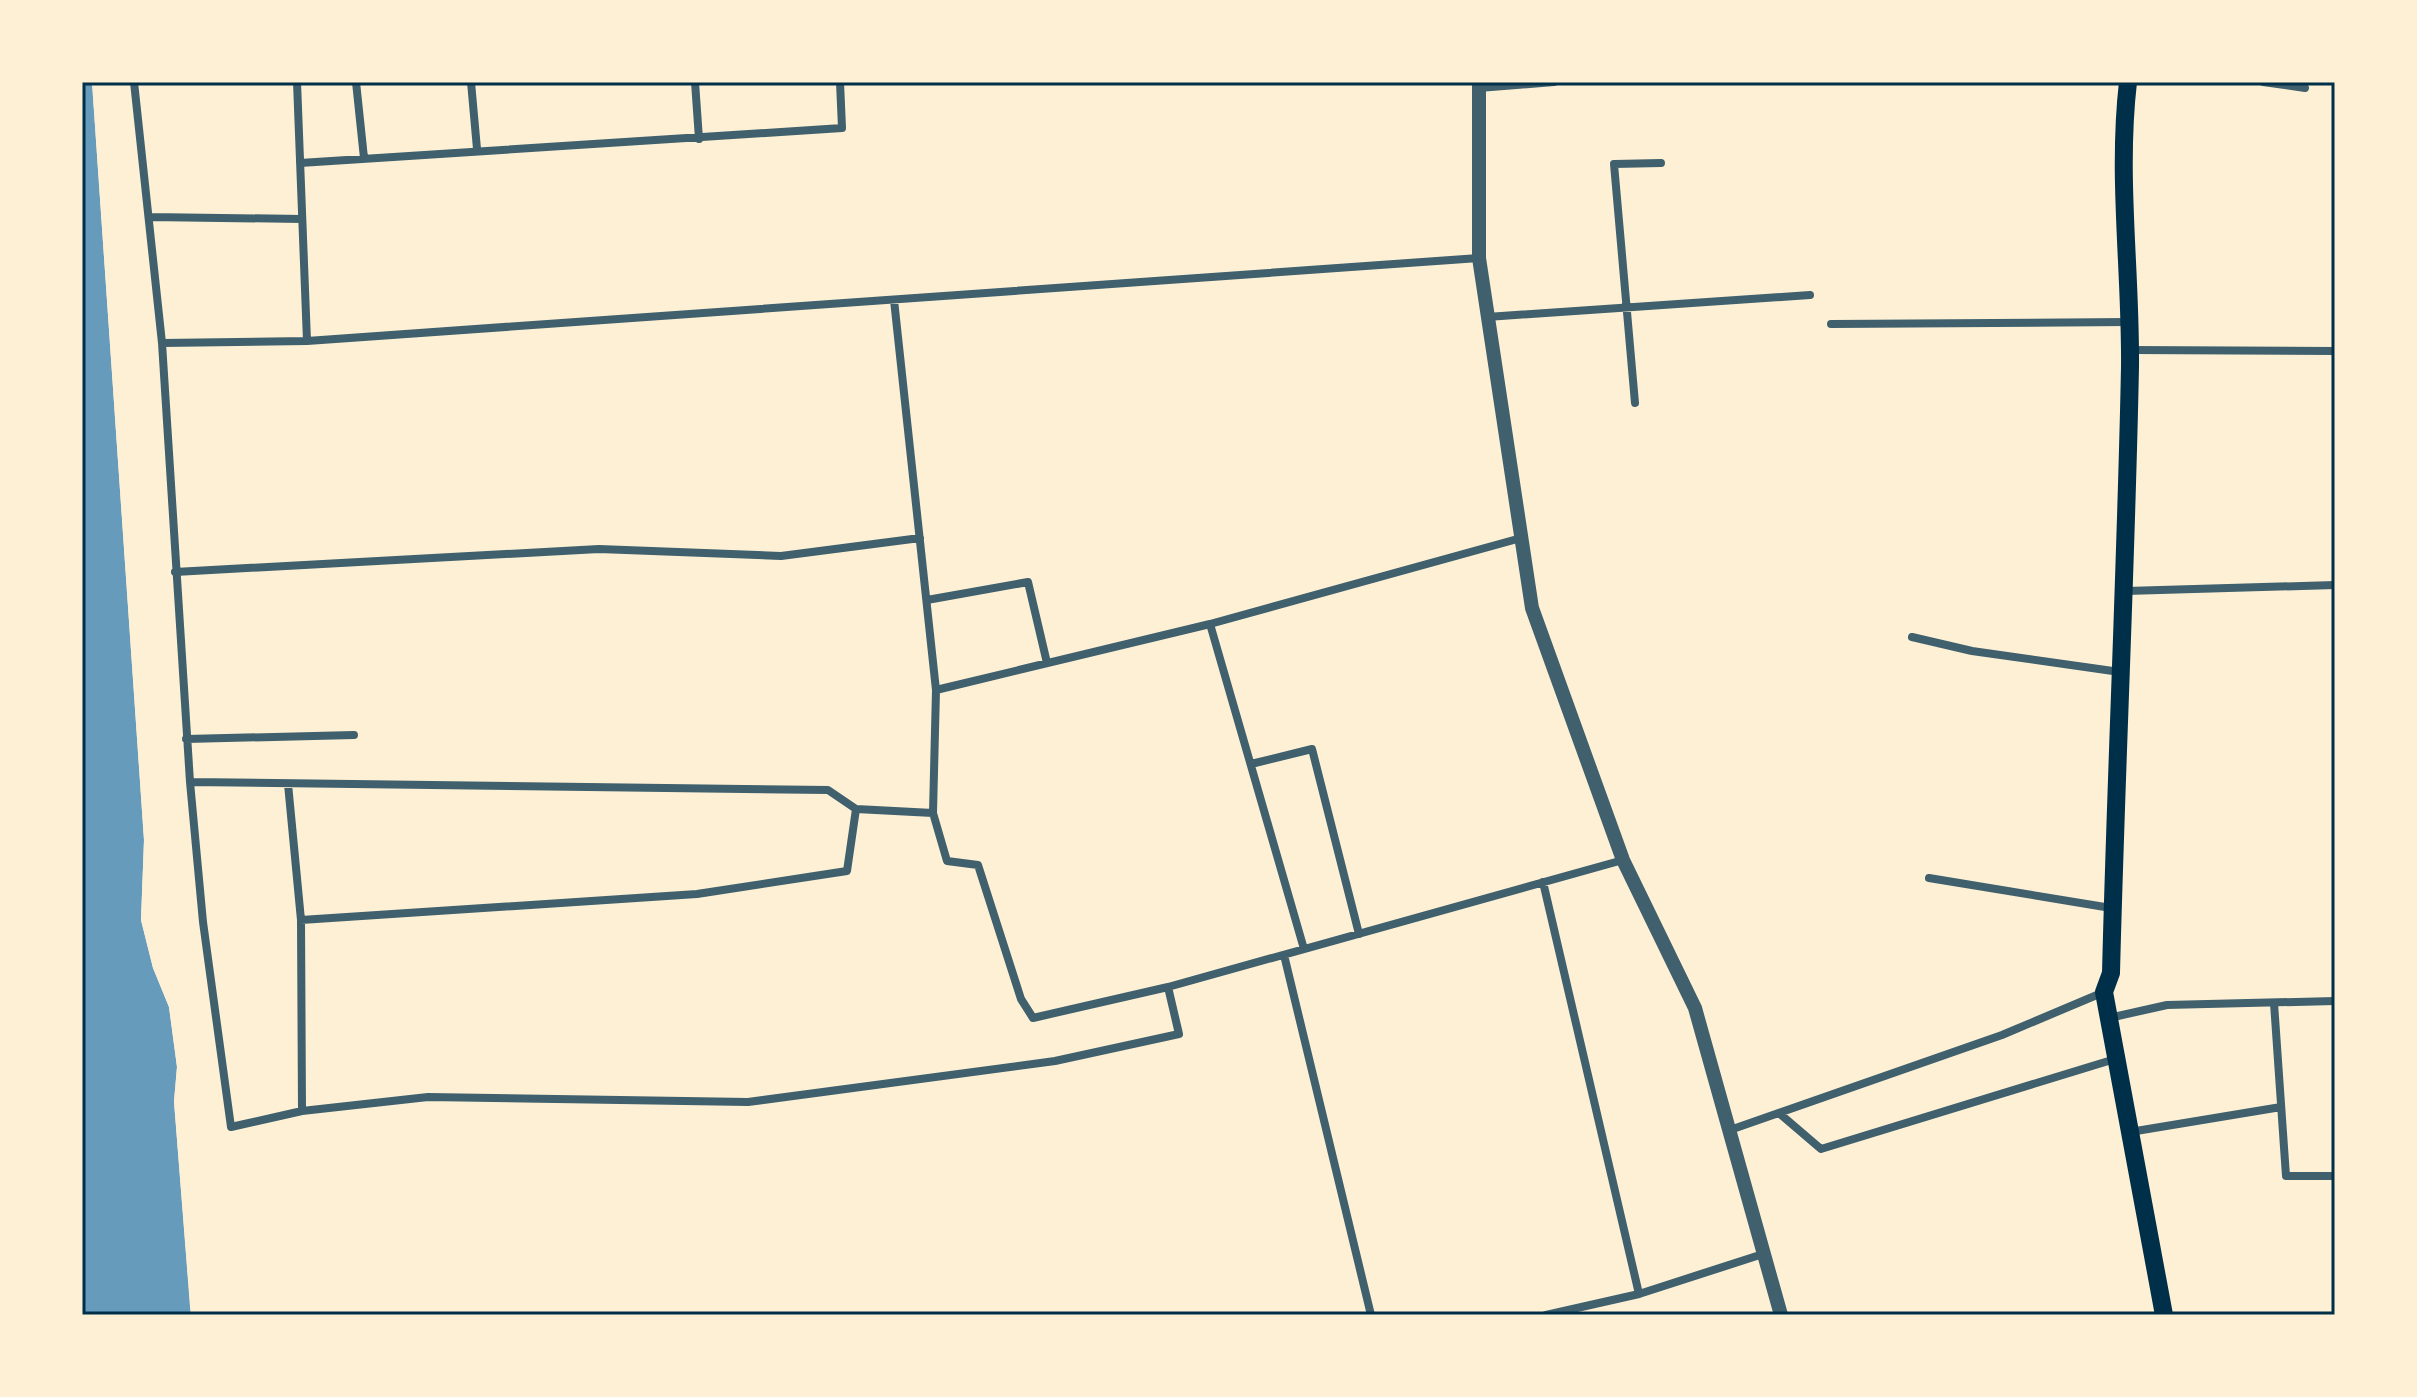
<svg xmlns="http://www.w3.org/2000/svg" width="2417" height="1397" viewBox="0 0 2417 1397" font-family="'Open Sans',sans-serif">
	<rect width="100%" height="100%" fill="#fdf0d5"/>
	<path fill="#669bbc" d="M 82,82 L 92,82 L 144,840 L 141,920 L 153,968 L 169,1007 L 177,1067 L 174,1102 L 191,1315 L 82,1315 Z"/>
	<path fill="#fdf0d5" d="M 92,82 L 96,82 L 148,840 L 145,920 L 157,966 L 173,1006 L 181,1066 L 178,1101 L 195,1315 L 191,1315 L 190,1307 L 174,1101 L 177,1067 L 169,1007 L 153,968 L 141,920 L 144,840 Z"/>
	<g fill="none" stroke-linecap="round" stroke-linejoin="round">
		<path stroke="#3f606c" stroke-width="8" d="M 134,82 L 162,343 L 190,782 L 203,922 L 231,1127 L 302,1111 L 428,1097 L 748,1102 L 1055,1061 L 1179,1034 L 1168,987
			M 297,82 L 307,341 L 1479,258
			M 356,82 L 364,158
			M 471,82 L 477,149
			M 695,82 L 699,139
			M 2263,82 L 2305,88
			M 1479,88 L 1554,82
			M 300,163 L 842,128 L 840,82
			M 150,217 L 302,219
			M 894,300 L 936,690 L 933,813 L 947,861 L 978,865 L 1021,999 L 1033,1018 L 1168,987 L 1623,860
			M 1487,317 L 1810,295
			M 1831,324 L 2128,322
			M 162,343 L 307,341
			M 2130,350 L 2335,351
			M 1635,403 L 1614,164 L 1661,163
			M 175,572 L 599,549 L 781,556 L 920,538
			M 2126,591 L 2335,585
			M 927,600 L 1028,582 L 1047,663
			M 1912,637 L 1972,651 L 2120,672
			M 936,690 L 1210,624
			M 186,739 L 354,735
			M 1251,764 L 1312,749 L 1359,934
			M 190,782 L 828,790 L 856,809 L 933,813
			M 288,784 L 301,920
			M 1929,878 L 2111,908
			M 1543,882 L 1639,1294 L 1546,1315
			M 1304,949 L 1210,624 L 1521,538
			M 1284,955 L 1371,1315
			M 2274,1003 L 2286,1176 L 2335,1176
			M 2109,1018 L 2167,1005 L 2335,1001
			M 302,1111 L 301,920 L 697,894 L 847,871 L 856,809
			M 1779,1113 L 1821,1149 L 2115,1059
			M 1730,1130 L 2002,1035 L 2104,992
			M 2130,1132 L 2281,1107
			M 1639,1294 L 1766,1253"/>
		<path stroke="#3f606c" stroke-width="14" d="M 1479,82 L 1479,258 L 1532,608 L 1623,860 L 1695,1008 L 1781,1315"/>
		<path stroke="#003049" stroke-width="18" d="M 2128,82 C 2117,177 2131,271 2130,367 C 2126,569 2116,771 2111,973 L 2104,992 L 2164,1315"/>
	</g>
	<rect width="2417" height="1397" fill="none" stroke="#fdf0d5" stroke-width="168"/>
	<rect x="84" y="84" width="2249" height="1229" fill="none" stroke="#003049" stroke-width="3"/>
</svg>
